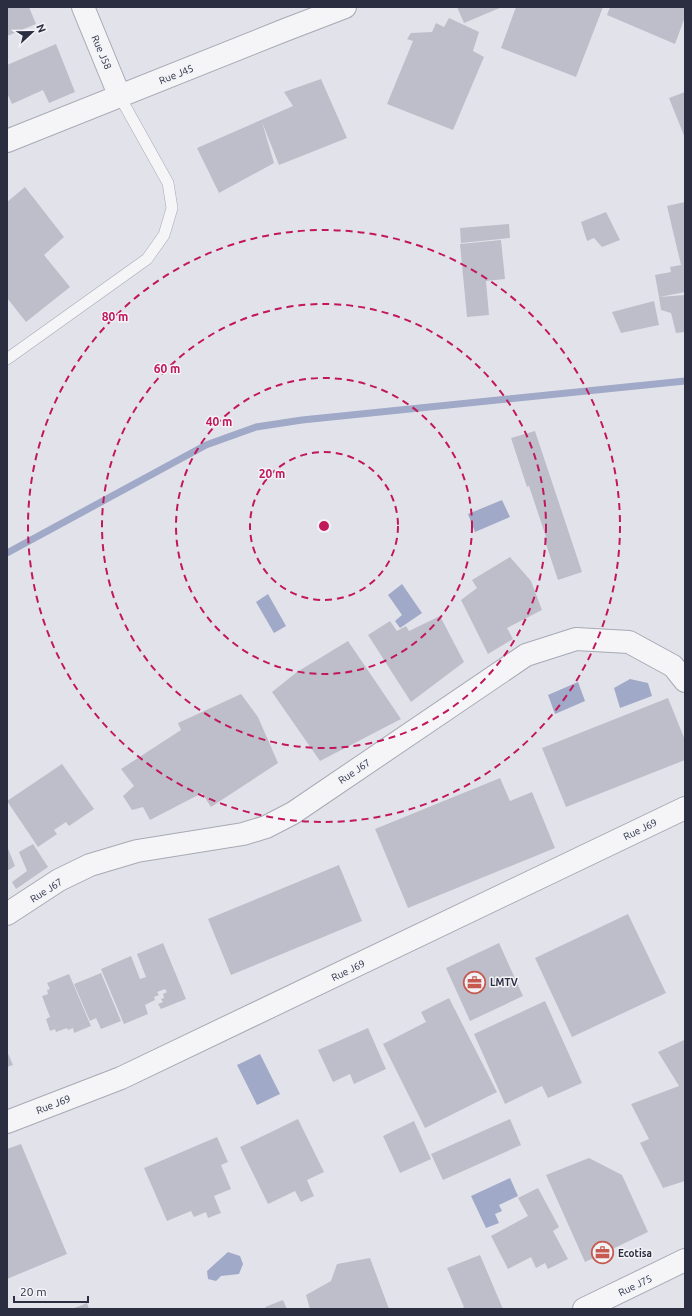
<svg xmlns="http://www.w3.org/2000/svg" width="692" height="1316" viewBox="0 0 692 1316" font-family="Ubuntu,sans-serif">
	<rect width="100%" height="100%" fill="#e2e3ea"/>
	<path fill="#a0a9c7" d="M 502,500 L 510,517 L 475,532 L 468,514 Z
		M 402,584 L 422,613 L 400,628 L 395,621 L 402,615 L 388,595 Z
		M 268,594 L 286,626 L 274,633 L 256,602 Z
		M 630,679 L 648,683 L 652,696 L 620,708 L 614,688 Z
		M 578,682 L 585,701 L 555,714 L 548,695 Z
		M 260,1054 L 280,1094 L 257,1105 L 237,1065 Z
		M 510,1178 L 518,1196 L 499,1205 L 502,1211 L 495,1214 L 499,1223 L 486,1228 L 471,1196 Z
		M 228,1252 L 240,1256 L 243,1264 L 239,1274 L 221,1276 L 216,1281 L 208,1279 L 207,1271 Z"/>
	<g fill="none" stroke-linecap="round" stroke-linejoin="round">
		<path stroke="#a0a9c7" stroke-width="7" d="M 7,553 L 206,445 L 256,427 L 302,420 L 685,381"/>
	</g>
	<path fill="#bdbec9" d="M 7,7 L 29,7 L 36,24 L 7,36 Z
		M 457,7 L 502,7 L 464,23 Z
		M 516,7 L 603,7 L 576,77 L 501,48 Z
		M 610,7 L 685,7 L 685,17 L 675,44 L 607,15 Z
		M 449,18 L 479,32 L 473,51 L 484,57 L 453,130 L 387,104 L 413,41 L 407,39 L 411,33 L 432,32 L 436,23 L 444,27 Z
		M 56,44 L 75,92 L 49,103 L 43,90 L 12,104 L 7,93 L 7,65 Z
		M 321,79 L 347,138 L 279,165 L 262,122 L 274,163 L 219,193 L 197,148 L 293,106 L 284,92 Z
		M 685,92 L 685,138 L 669,98 Z
		M 25,187 L 64,237 L 44,255 L 70,287 L 26,322 L 7,298 L 7,202 Z
		M 685,202 L 685,292 L 659,297 L 685,295 L 685,332 L 676,333 L 671,313 L 661,310 L 659,297 L 655,275 L 671,272 L 670,267 L 681,265 L 667,206 Z
		M 606,212 L 620,240 L 602,247 L 594,238 L 587,241 L 581,222 Z
		M 509,224 L 510,238 L 461,243 L 460,228 Z
		M 501,240 L 505,279 L 486,281 L 489,315 L 467,317 L 460,244 Z
		M 654,301 L 659,325 L 621,333 L 612,312 Z
		M 535,431 L 582,572 L 558,580 L 544,538 L 546,537 L 529,486 L 527,487 L 511,438 Z
		M 510,557 L 531,581 L 542,610 L 507,628 L 513,639 L 488,654 L 461,600 L 477,588 L 472,580 Z
		M 440,616 L 464,662 L 411,702 L 368,635 L 390,621 L 397,631 L 406,626 L 409,631 Z
		M 348,641 L 401,719 L 320,761 L 272,692 L 297,672 Z
		M 241,694 L 258,717 L 278,763 L 211,807 L 202,793 L 150,820 L 143,807 L 132,810 L 123,796 L 134,786 L 121,769 L 181,730 L 178,723 Z
		M 668,698 L 685,740 L 685,760 L 566,807 L 542,748 Z
		M 62,764 L 94,809 L 69,826 L 66,822 L 54,830 L 57,834 L 38,847 L 7,801 Z
		M 500,778 L 510,801 L 532,792 L 555,848 L 408,908 L 375,829 Z
		M 33,844 L 48,867 L 16,889 L 12,882 L 27,871 L 19,852 Z
		M 7,846 L 15,866 L 7,871 Z
		M 339,865 L 362,921 L 231,975 L 208,919 Z
		M 628,914 L 666,993 L 572,1037 L 535,958 Z
		M 163,943 L 186,999 L 161,1009 L 158,1004 L 163,1002 L 161,999 L 164,998 L 163,994 L 167,992 L 165,989 L 157,992 L 159,995 L 154,997 L 155,1000 L 145,1005 L 148,1014 L 124,1024 L 101,969 L 131,956 L 140,979 L 146,977 L 137,954 Z
		M 499,943 L 523,996 L 470,1021 L 446,968 Z
		M 101,973 L 121,1021 L 101,1029 L 96,1018 L 90,1021 L 74,984 Z
		M 69,974 L 91,1026 L 74,1033 L 73,1028 L 68,1030 L 67,1028 L 56,1032 L 55,1029 L 50,1031 L 46,1019 L 50,1017 L 42,996 L 48,994 L 47,990 L 50,989 L 47,983 Z
		M 449,998 L 497,1092 L 425,1128 L 383,1044 L 426,1022 L 421,1012 Z
		M 545,1001 L 582,1083 L 548,1098 L 542,1086 L 505,1104 L 474,1034 Z
		M 368,1028 L 386,1069 L 354,1084 L 350,1074 L 333,1082 L 318,1050 Z
		M 684,1040 L 685,1043 L 685,1181 L 663,1188 L 640,1143 L 649,1139 L 631,1104 L 679,1086 L 658,1052 Z
		M 7,1051 L 13,1065 L 7,1067 Z
		M 298,1119 L 324,1172 L 307,1180 L 314,1196 L 301,1202 L 295,1191 L 268,1204 L 240,1147 Z
		M 510,1119 L 521,1145 L 443,1180 L 431,1154 Z
		M 414,1121 L 431,1159 L 400,1173 L 383,1136 Z
		M 217,1137 L 228,1162 L 221,1165 L 231,1189 L 214,1196 L 221,1213 L 208,1218 L 206,1212 L 194,1217 L 191,1211 L 167,1221 L 144,1168 Z
		M 21,1144 L 67,1254 L 7,1279 L 7,1149 Z
		M 589,1158 L 622,1175 L 648,1232 L 585,1262 L 546,1175 Z
		M 538,1188 L 559,1227 L 553,1231 L 568,1259 L 548,1269 L 545,1263 L 536,1268 L 531,1257 L 508,1269 L 491,1236 L 528,1216 L 518,1198 Z
		M 480,1255 L 503,1309 L 461,1309 L 464,1307 L 447,1268 Z
		M 370,1258 L 389,1309 L 310,1309 L 306,1295 L 331,1281 L 337,1264 Z
		M 283,1300 L 287,1309 L 266,1309 L 265,1307 Z
		M 87,1303 L 89,1309 L 72,1309 Z"/>
	<g fill="none" stroke-linecap="round" stroke-linejoin="round">
		<defs>
			<path id="lane" d="M 7,359 L 147,259 L 164,235 L 172,208 L 168,183 L 120,97"/>
			<path id="street" d="M 83,7 L 120,97
				M 7,141 L 285,30 L 345,7
				M 7,914 L 59,880 L 90,865 L 137,851 L 243,834 L 266,827 L 293,813 L 526,655 L 576,639 L 629,642 L 673,666 L 685,681
				M 7,1122 L 121,1078 L 685,808
				M 584,1309 L 685,1260"/>
		</defs>
		<use href="#lane" stroke="#a7a9b4" stroke-width="12"/>
		<use href="#street" stroke="#a7a9b4" stroke-width="24"/>
		<use href="#lane" stroke="#f5f5f8" stroke-width="11"/>
		<use href="#street" stroke="#f5f5f8" stroke-width="22"/>
	</g>
	<g fill="none" stroke="#c2185b" stroke-width="2" stroke-dasharray="7 5">
		<circle cx="324" cy="526" r="74"/>
		<circle cx="324" cy="526" r="148"/>
		<circle cx="324" cy="526" r="222"/>
		<circle cx="324" cy="526" r="296"/>
	</g>
	<defs>
		<symbol id="office-ring" viewBox="-11 -11 22 22"><circle r="9.5" fill="#f2f3f7" stroke="#c65a50" stroke-width="1.5"/><path d="M-6-3h4V-5.5h4V-3h4V5H-6ZM-1-4.5V-3h2v-1.5ZM-6 0V1H6V0Z" fill="#c65a50"/></symbol>
	</defs>
	<g fill-rule="evenodd">
		<use href="#office-ring" x="462" y="970" width="25" height="25"/>
		<use href="#office-ring" x="590" y="1240" width="25" height="25"/>
	</g>
	<g text-anchor="middle" stroke-width="3" stroke-linejoin="round" paint-order="stroke">
		<g font-size="10" fill="#2b2e41" stroke="#f2f3f7">
			<text transform="translate(102 52) rotate(67)" y="4">Rue J58</text>
			<text transform="translate(176 74) rotate(-22)" y="4">Rue J45</text>
			<text transform="translate(354 771) rotate(-34)" y="4">Rue J67</text>
			<text transform="translate(640 829) rotate(-26)" y="4">Rue J69</text>
			<text transform="translate(46 890) rotate(-32)" y="4">Rue J67</text>
			<text transform="translate(348 970) rotate(-26)" y="4">Rue J69</text>
			<text transform="translate(53 1104) rotate(-21)" y="4">Rue J69</text>
			<text transform="translate(635 1285) rotate(-26)" y="4">Rue J75</text>
		</g>
		<g font-size="10" font-weight="bold" fill="#2b2e41" stroke="#f2f3f7" text-anchor="start">
			<text x="490" y="986">LMTV</text>
			<text x="618" y="1257">Ecotisa</text>
		</g>
	</g>
	<circle cx="324" cy="526" r="6" fill="#c2185b" stroke="#f2f3f7" stroke-width="2"/>
	<g font-size="12" text-anchor="middle" font-weight="bold" fill="#c2185b" stroke="#f2f3f7" stroke-width="3" stroke-linejoin="round" paint-order="stroke">
		<text x="115" y="321">80 m</text>
		<text x="167" y="373">60 m</text>
		<text x="219" y="426">40 m</text>
		<text x="272" y="478">20 m</text>
	</g>
	<rect width="692" height="1316" fill="none" stroke="#2b2e41" stroke-width="16"/>
	<g transform="translate(32 32) rotate(68)" stroke="#f2f3f7" stroke-width="3" paint-order="stroke">
	<path d="M0-3L7 15L0 10L-7 15Z" fill="#2b2e41"/>
	<text y="-6" font-size="11" font-weight="bold" text-anchor="middle" fill="#2b2e41">N</text>
	</g>
	<path d="M14 1296v6h74v-6" fill="none" stroke="#2b2e41" stroke-width="2"/>
	<text x="20" y="1296" font-size="12" fill="#2b2e41" stroke="#f2f3f7" stroke-width="3" paint-order="stroke">20 m</text>
</svg>
